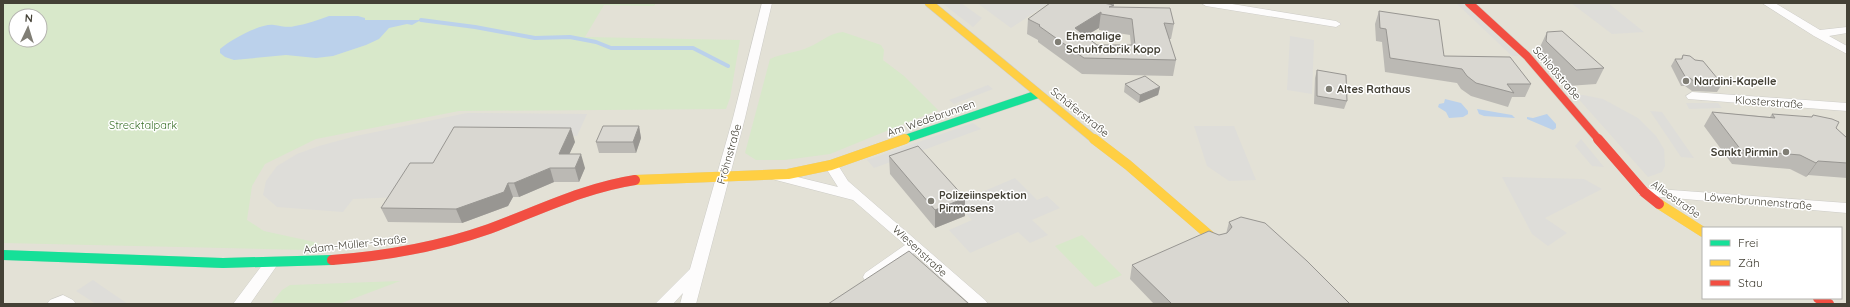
<svg xmlns="http://www.w3.org/2000/svg" width="1850" height="307" viewBox="0 0 1850 307" font-family="Quicksand,sans-serif">
	<rect width="100%" height="100%" fill="#efeee9"/>
	<path fill="#e3e1d6" fill-rule="evenodd" d="M 3,3 L 1847,3 L 1847,304 L 3,304 ZM 16,16 L 40,16 L 40,40 L 16,40 ZM 1703,228 L 1841,228 L 1841,298 L 1703,298 Z"/>
	<path fill="#d8e8ca" fill-rule="evenodd" d="M 3,3 L 656,3 L 654,6 L 604,5 L 585,37 L 740,40 L 730,98 L 726,109 L 459,111 L 316,139 L 265,164 L 252,186 L 247,220 L 264,231 L 319,243 L 311,250 L 3,243 ZM 16,16 L 40,16 L 40,40 L 16,40 Z
		M 843,32 L 881,45 L 884,50 L 883,60 L 904,76 L 938,110 L 830,154 L 785,160 L 756,160 L 745,153 L 770,59 C 782,53 797,53 809,47 C 821,42 830,33 843,32 Z
		M 1082,235 L 1122,275 L 1095,287 L 1055,246 Z
		M 400,281 L 339,304 L 271,304 L 282,290 L 290,285 Z"/>
	<path fill="#deddd9" d="M 942,3 L 961,3 L 982,18 L 973,27 Z
		M 977,3 L 1046,3 L 1047,4 L 1011,28 Z
		M 1456,3 L 1462,3 L 1519,56 L 1512,56 Z
		M 1571,3 L 1608,3 L 1644,32 L 1612,34 Z
		M 1290,36 L 1314,40 L 1312,94 L 1287,90 Z
		M 988,85 L 993,89 L 954,104 L 949,100 Z
		M 1575,95 L 1583,95 L 1603,99 L 1638,118 L 1656,136 L 1664,149 L 1665,166 L 1662,172 L 1648,177 Z
		M 1686,103 L 1718,103 L 1722,108 L 1689,109 Z
		M 1650,111 L 1662,112 L 1694,158 L 1681,157 Z
		M 467,113 L 587,114 L 577,136 L 454,136 L 433,172 L 399,197 L 353,199 L 343,212 L 277,207 L 263,195 L 266,181 L 277,166 L 297,154 L 319,146 L 356,136 Z
		M 973,123 L 981,129 L 874,168 L 867,160 Z
		M 1194,126 L 1234,126 L 1256,180 L 1229,181 L 1207,166 Z
		M 1581,139 L 1604,167 L 1592,166 L 1575,146 Z
		M 1502,177 L 1584,179 L 1602,189 L 1545,218 L 1567,233 L 1548,246 L 1532,234 Z
		M 1015,178 L 1037,200 L 1047,196 L 1060,208 L 1032,220 L 1048,235 L 1030,243 L 1018,232 L 970,253 L 949,230 L 972,220 L 956,203 Z
		M 93,280 L 103,287 L 128,304 L 96,304 L 76,291 Z"/>
	<path fill="#bbd1eb" d="M 329,16 L 358,16 L 365,18 L 365,20 L 421,20 L 412,25 L 407,24 L 389,28 L 379,39 L 366,45 L 333,56 L 316,58 L 286,55 L 234,60 L 225,57 L 220,53 L 220,49 C 230,40 261,23 274,25 C 281,26 288,28 295,26 C 307,24 318,20 329,16 Z
		M 1445,99 L 1461,103 L 1468,111 L 1468,114 L 1463,117 L 1449,118 L 1446,112 L 1438,107 L 1439,104 L 1444,103 Z
		M 1477,109 L 1512,115 L 1515,118 L 1484,116 L 1479,114 Z
		M 1547,114 L 1556,124 L 1556,128 L 1553,130 L 1527,119 L 1527,117 L 1533,118 Z"/>
	<g fill="none" stroke-linecap="round" stroke-linejoin="round">
		<path stroke="#bbd1eb" stroke-width="4" d="M 421,20 L 475,27 L 535,38 L 570,37 L 596,42 L 611,48 L 693,48 L 728,66"/>
		<defs>
			<path id="street" d="M 762,3 L 772,3 L 745,118 L 696,304 L 680,304 L 683,293 L 673,304 L 655,304 L 690,269 L 733,118 Z
				M 1201,3 L 1226,3 L 1336,21 L 1341,24 L 1336,27 L 1206,6 Z
				M 1762,3 L 1775,3 L 1820,30 L 1847,27 L 1847,33 L 1829,36 L 1847,46 L 1847,54 L 1814,36 Z
				M 1692,92 L 1847,103 L 1847,111 L 1688,99 L 1686,96 Z
				M 831,161 L 836,162 L 848,181 L 985,300 L 988,304 L 970,304 L 914,253 L 875,281 L 870,282 L 865,281 L 863,277 L 865,273 L 905,245 L 853,200 L 768,178 L 766,175 L 768,172 L 773,171 L 838,187 L 824,165 L 826,162 Z
				M 1644,188 L 1847,203 L 1847,213 L 1639,195 L 1637,192 L 1639,189 Z
				M 271,259 L 276,260 L 278,264 L 250,304 L 233,304 L 266,260 Z
				M 63,295 L 73,300 L 76,304 L 47,304 L 50,300 Z"/>
			<path id="fast-far1" d="M 905,139 L 1038,94"/>
			<path id="fast" d="M 3,255 L 223,263 L 332,260"/>
			<path id="slow-far1" d="M 929,3 L 1095,140
				M 903,140 L 905,139"/>
			<path id="slow" d="M 1094,139 L 1128,165 L 1216,241
				M 635,180 L 788,174 L 831,165 L 905,139
				M 1659,204 L 1703,232"/>
			<path id="jam-far1" d="M 1469,3 L 1527,56 L 1599,140"/>
			<path id="jam" d="M 1598,139 L 1644,192 L 1659,204
				M 332,260 C 385,256 438,247 489,229 C 538,211 583,188 635,180
				M 1818,298 L 1829,304"/>
		</defs>
		<use href="#street" stroke="#cdccc7" stroke-width="1"/>
		<use href="#fast-far1" stroke="#ceccc0" stroke-width="9"/>
		<use href="#fast" stroke="#ceccc0" stroke-width="10"/>
		<use href="#slow-far1" stroke="#ceccc0" stroke-width="9"/>
		<use href="#slow" stroke="#ceccc0" stroke-width="10"/>
		<use href="#jam-far1" stroke="#ceccc0" stroke-width="9"/>
		<use href="#jam" stroke="#ceccc0" stroke-width="10"/>
		<use href="#street" fill="#fdfcfc" fill-rule="evenodd"/>
		<use href="#fast-far1" stroke="#16e098" stroke-width="8"/>
		<use href="#fast" stroke="#16e098" stroke-width="10"/>
		<use href="#slow-far1" stroke="#ffcf43" stroke-width="8"/>
		<use href="#slow" stroke="#ffcf43" stroke-width="10"/>
		<use href="#jam-far1" stroke="#f24e42" stroke-width="8"/>
		<use href="#jam" stroke="#f24e42" stroke-width="10"/>
	</g>
	<path fill="#bbb9b4" fill-rule="evenodd" d="M 1114,5 L 1113,8 L 1174,24 L 1171,39 L 1169,39 L 1176,60 L 1173,76 L 1082,74 L 1038,42 L 1038,40 L 1027,34 L 1028,19 ZM 1099,28 L 1099,30 L 1130,35 L 1131,45 L 1097,45 L 1086,36 Z
		M 1379,11 L 1444,56 L 1531,84 L 1525,97 L 1512,97 L 1508,107 L 1471,96 L 1461,89 L 1457,83 L 1385,72 L 1382,42 L 1376,41 L 1375,24 Z
		M 1547,32 L 1604,68 L 1596,84 L 1568,86 L 1539,57 L 1540,47 Z
		M 1683,55 L 1722,84 L 1717,92 L 1692,91 L 1685,86 L 1681,86 L 1671,66 L 1675,59 L 1681,59 Z
		M 1317,70 L 1347,101 L 1344,109 L 1314,104 L 1315,78 Z
		M 1125,84 L 1160,87 L 1158,95 L 1139,103 L 1124,92 Z
		M 1712,112 L 1770,117 L 1772,114 L 1836,128 L 1847,138 L 1847,178 L 1808,175 L 1806,177 L 1790,169 L 1732,164 L 1704,126 Z
		M 639,126 L 641,138 L 636,153 L 599,153 L 596,142 Z
		M 575,142 L 569,154 L 585,168 L 579,182 L 554,182 L 519,197 L 513,197 L 508,206 L 462,223 L 388,222 L 381,208 Z
		M 889,156 L 965,198 L 965,216 L 935,228 L 890,174 Z
		M 1229,222 L 1350,304 L 1154,304 L 1130,279 L 1132,265 L 1219,235 L 1226,234 Z"/>
	<path fill="#989692" d="M 1101,12 L 1099,28 L 1073,43 L 1075,28 Z
		M 1160,87 L 1158,95 L 1139,103 L 1140,95 Z
		M 639,126 L 641,138 L 636,153 L 633,142 Z
		M 571,128 L 575,142 L 563,168 L 559,154 Z
		M 581,154 L 585,168 L 579,182 L 575,168 Z
		M 1818,161 L 1808,175 L 1806,177 L 1816,163 Z
		M 550,168 L 554,182 L 519,197 L 514,183 Z
		M 508,183 L 513,197 L 508,206 L 462,223 L 456,209 Z
		M 965,198 L 965,216 L 935,228 L 935,210 Z"/>
	<path fill="#d9d7d1" stroke="#989692" fill-rule="evenodd" d="M 1050,3 L 1103,3 L 1114,5 L 1109,7 L 1170,8 L 1174,24 L 1164,23 L 1176,60 L 1084,58 L 1039,26 L 1040,25 L 1028,19 ZM 1101,12 L 1101,14 L 1132,19 L 1135,45 L 1097,45 L 1075,28 Z
		M 1379,11 L 1439,20 L 1444,56 L 1510,57 L 1531,84 L 1507,84 L 1514,93 L 1476,83 L 1467,76 L 1462,69 L 1390,58 L 1386,29 L 1380,28 Z
		M 1562,31 L 1604,68 L 1576,70 L 1546,41 L 1547,32 Z
		M 1683,55 L 1690,56 L 1695,60 L 1703,61 L 1722,84 L 1696,83 L 1690,78 L 1686,78 L 1675,59 L 1682,59 Z
		M 1317,70 L 1346,75 L 1347,101 L 1317,96 Z
		M 1145,76 L 1160,87 L 1140,95 L 1125,84 Z
		M 1712,112 L 1775,118 L 1772,114 L 1812,117 L 1813,115 L 1832,119 L 1839,122 L 1836,128 L 1847,138 L 1847,163 L 1818,161 L 1816,163 L 1800,155 L 1741,150 Z
		M 603,126 L 639,126 L 633,142 L 596,142 Z
		M 454,127 L 571,128 L 559,154 L 581,154 L 575,168 L 550,168 L 514,183 L 508,183 L 504,192 L 456,209 L 381,208 L 410,163 L 433,163 Z
		M 918,146 L 965,198 L 935,210 L 889,156 Z
		M 1241,217 L 1265,223 L 1307,261 L 1350,304 L 1172,304 L 1132,265 L 1209,231 L 1219,235 L 1227,233 L 1232,227 L 1229,222 Z
		M 909,251 L 969,304 L 828,304 Z"/>
	<g fill="#807e75" stroke="#fff" stroke-width="1.5">
		<circle cx="1058" cy="42" r="4"/>
		<circle cx="1686" cy="81" r="4"/>
		<circle cx="1329" cy="89" r="4"/>
		<circle cx="1786" cy="152" r="4"/>
		<circle cx="931" cy="201" r="4"/>
	</g>
	<g text-anchor="middle" stroke-width="3" stroke-linejoin="round" paint-order="stroke">
		<g font-size="11" font-weight="bold" fill="#444136" stroke="#fff" text-anchor="start">
			<text x="1066" y="40">Ehemalige<tspan x="1066" dy="13">Schuhfabrik Kopp</tspan></text>
			<text x="1694" y="85">Nardini-Kapelle</text>
			<text x="1337" y="93">Altes Rathaus</text>
			<text x="1778" y="156" text-anchor="end">Sankt Pirmin</text>
			<text x="939" y="199">Polizeiinspektion<tspan x="939" dy="13">Pirmasens</tspan></text>
		</g>
		<g font-size="11" fill="#444136" stroke="#fff">
			<text transform="translate(1557 73) rotate(49)" y="4">Schloßstraße</text>
			<text transform="translate(1769 102) rotate(4)" y="4">Klosterstraße</text>
			<text transform="translate(1080 112) rotate(39)" y="4">Schäferstraße</text>
			<text transform="translate(931 118) rotate(-19)" y="4">Am Wedebrunnen</text>
			<text transform="translate(729 154) rotate(-74)" y="4">Fröhnstraße</text>
			<text transform="translate(1676 199) rotate(35)" y="4">Alleestraße</text>
			<text transform="translate(1758 201) rotate(5)" y="4">Löwenbrunnenstraße</text>
			<text transform="translate(355 244) rotate(-6)" y="4">Adam-Müller-Straße</text>
			<text transform="translate(920 251) rotate(43)" y="4">Wiesenstraße</text>
		</g>
		<g font-size="11" fill="#3c732c" stroke="#fff">
			<text x="143" y="129">Strecktalpark</text>
		</g>
	</g>
	<rect width="1850" height="307" fill="none" stroke="#444136" stroke-width="8"/>
	<rect x="1702" y="227" width="140" height="72" fill="#ffffff" stroke="#b4b3af"/>
	<rect x="1710" y="240" width="20" height="6" fill="#16e098" stroke="#b4b3af"/>
	<text x="1738" y="247" font-size="12" fill="#444136">Frei</text>
	<rect x="1710" y="260" width="20" height="6" fill="#ffcf43" stroke="#b4b3af"/>
	<text x="1738" y="267" font-size="12" fill="#444136">Zäh</text>
	<rect x="1710" y="280" width="20" height="6" fill="#f24e42" stroke="#b4b3af"/>
	<text x="1738" y="287" font-size="12" fill="#444136">Stau</text>
	<g transform="translate(28 28) rotate(4)"><circle r="19" fill="#ffffff" stroke="#b4b3af"/>
	<path d="M0-3L7 15L0 10L-7 15Z" fill="#807e75"/>
	<text y="-6" font-size="11" font-weight="bold" text-anchor="middle" fill="#444136">N</text>
	</g>
</svg>
